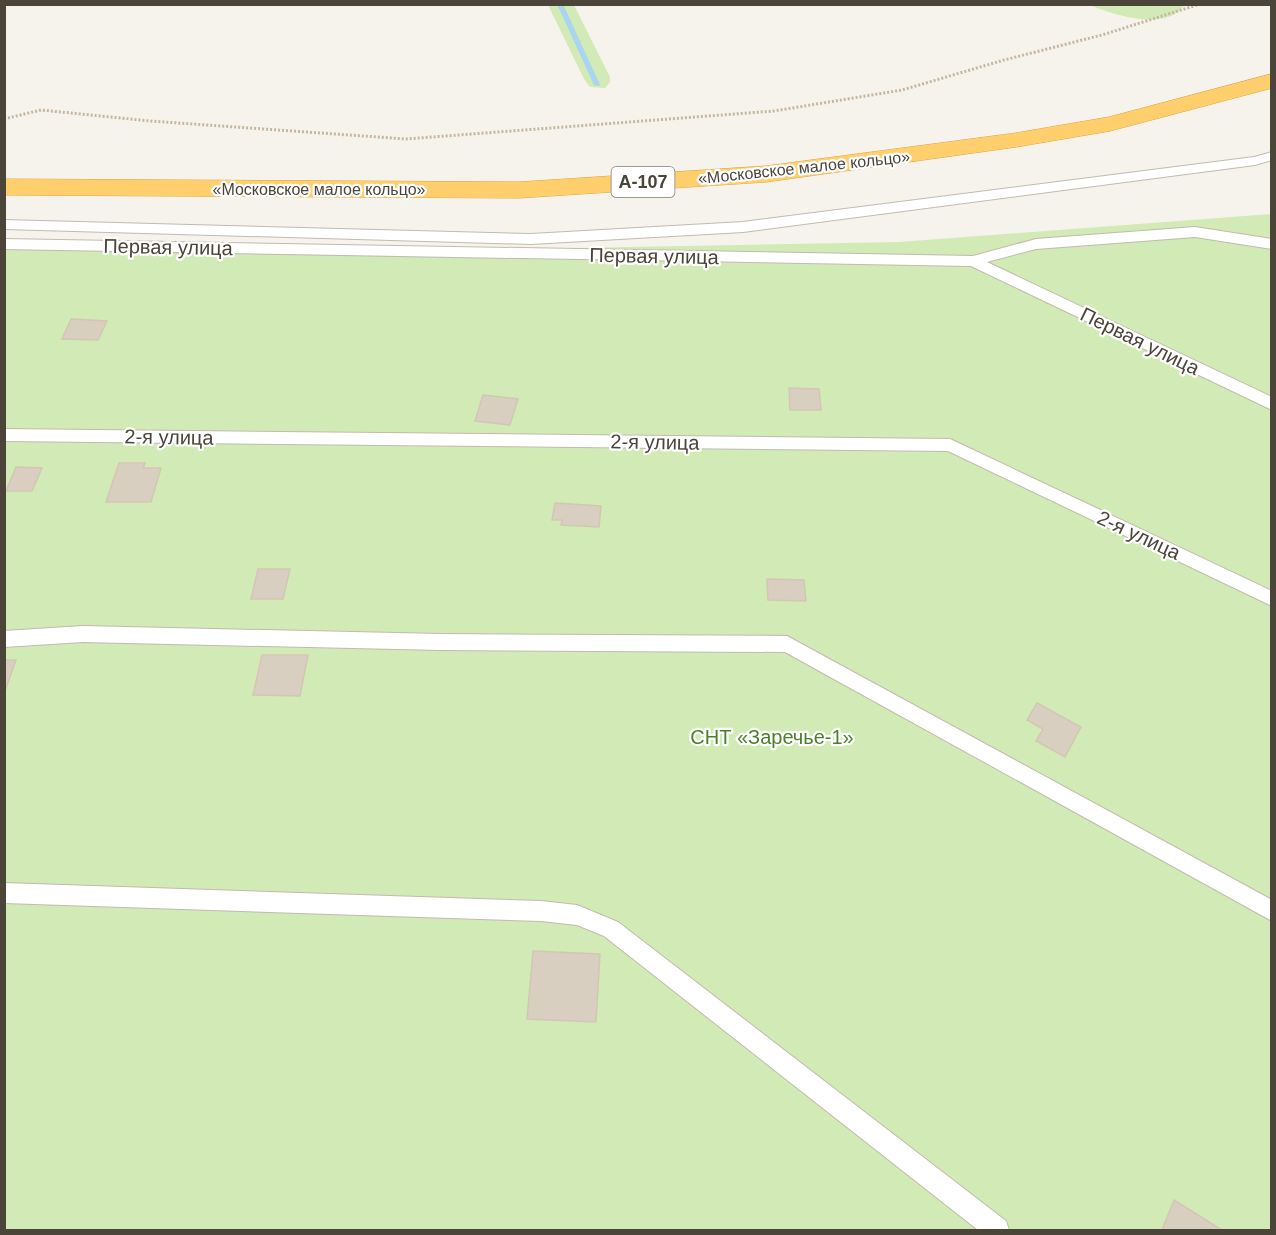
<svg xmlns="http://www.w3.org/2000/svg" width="1276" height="1235" viewBox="0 0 1276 1235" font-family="Arial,sans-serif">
	<rect width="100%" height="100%" fill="#f6f3ec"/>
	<path fill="#d2eab5" d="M 548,5 L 574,5 L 610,77 L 610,82 L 605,88 L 590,87 L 584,79 Z
		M 1090,5 L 1089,5 L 1184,5 C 1168,32 1113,15 1090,5 Z
		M 1271,214 L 1271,1230 L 5,1230 L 5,243 L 471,250 L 899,242 Z"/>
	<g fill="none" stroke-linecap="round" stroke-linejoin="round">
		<path fill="#a9d4f2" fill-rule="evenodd" d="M 557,4 L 563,4 L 600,85 L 599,86 L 594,85 Z"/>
	</g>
	<path fill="#d8cfc1" stroke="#d3c7b4" stroke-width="1.5" d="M 71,319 L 107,321 L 98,340 L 62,339 Z
		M 789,388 L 819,389 L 821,410 L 790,410 Z
		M 483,395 L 518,399 L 510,425 L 475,421 Z
		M 119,463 L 145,463 L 143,468 L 161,468 L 151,502 L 106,502 Z
		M 16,467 L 42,468 L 32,491 L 6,491 Z
		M 555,503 L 601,506 L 599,527 L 561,525 L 562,520 L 552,520 Z
		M 258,569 L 290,569 L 283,599 L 251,599 Z
		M 767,579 L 804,580 L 806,601 L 768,600 Z
		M 262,655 L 308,655 L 300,696 L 253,695 Z
		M 4,660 L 16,660 L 4,694 Z
		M 1037,703 L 1081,727 L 1065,757 L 1036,741 L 1043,729 L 1027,720 Z
		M 533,951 L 600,954 L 596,1022 L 527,1019 Z
		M 1174,1200 L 1222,1230 L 1162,1230 Z"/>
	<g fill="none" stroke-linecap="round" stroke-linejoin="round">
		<defs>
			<path id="lane" d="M 1272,152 L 1272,160 L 1255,165 L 743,232 L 531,244 L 4,229 L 4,220 L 531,234 L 743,222 L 1254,157 Z
				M 1195,227 L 1272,239 L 1272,249 L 1195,237 L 1036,249 L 987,262 L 1272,397 L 1272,410 L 971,266 L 4,249 L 4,239 L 973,256 L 1036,239 Z
				M 4,429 L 950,439 L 1272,591 L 1272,606 L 948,451 L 4,441 Z
				M 83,626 L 440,634 L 787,636 L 1272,900 L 1272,921 L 785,652 L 440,650 L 83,642 L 4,647 L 4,631 Z
				M 4,883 L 541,901 L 577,905 L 618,922 L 1006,1221 L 1009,1230 L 978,1230 L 604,936 L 577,925 L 541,921 L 4,903 Z"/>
			<path id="highway" d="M 1272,74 L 1272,88 L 1110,131 L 1016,147 L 766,182 L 519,198 L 4,195 L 4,179 L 519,182 L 766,166 L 1016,133 L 1109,117 Z"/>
		</defs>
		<use href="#lane" stroke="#c2bbae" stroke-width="2"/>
		<use href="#highway" stroke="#e0a43c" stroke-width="1"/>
		<path stroke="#c4b79f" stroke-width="3" stroke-dasharray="2 2" stroke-linecap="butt" d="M 4,119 L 41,110 L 150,121 L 406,139 L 774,111 L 902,90 L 1004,60 L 1102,35 L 1200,4"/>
		<use href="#lane" fill="#fff" fill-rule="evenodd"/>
		<use href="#highway" fill="#ffcf6e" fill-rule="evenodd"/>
	</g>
	<g text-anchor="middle" stroke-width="4.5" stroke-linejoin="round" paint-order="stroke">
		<g font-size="16" fill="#4b4439" stroke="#fff">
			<text transform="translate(804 167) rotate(-6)" y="6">«Московское малое кольцо»</text>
			<text x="319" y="195">«Московское малое кольцо»</text>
		</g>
		<rect fill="#fff" stroke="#817c74" stroke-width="1.5" x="611.5" y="167" width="63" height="30" rx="4.5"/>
		<g font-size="18" font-weight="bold" fill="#4b4439">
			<text x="643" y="188">А-107</text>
		</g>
		<g font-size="20" fill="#4b4439" stroke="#fff">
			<text transform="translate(168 247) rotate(1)" y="7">Первая улица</text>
			<text transform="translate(654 256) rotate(1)" y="7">Первая улица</text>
			<text transform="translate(1140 341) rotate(26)" y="7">Первая улица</text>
			<text transform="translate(169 437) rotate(1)" y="7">2-я улица</text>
			<text transform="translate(655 442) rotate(1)" y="7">2-я улица</text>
			<text transform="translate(1139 535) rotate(25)" y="7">2-я улица</text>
		</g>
		<g font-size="20" fill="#4a7f2a" stroke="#fff">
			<text x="772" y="744">СНТ «Заречье-1»</text>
		</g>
	</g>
	<rect width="1276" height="1235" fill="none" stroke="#4b4439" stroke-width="12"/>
</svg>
